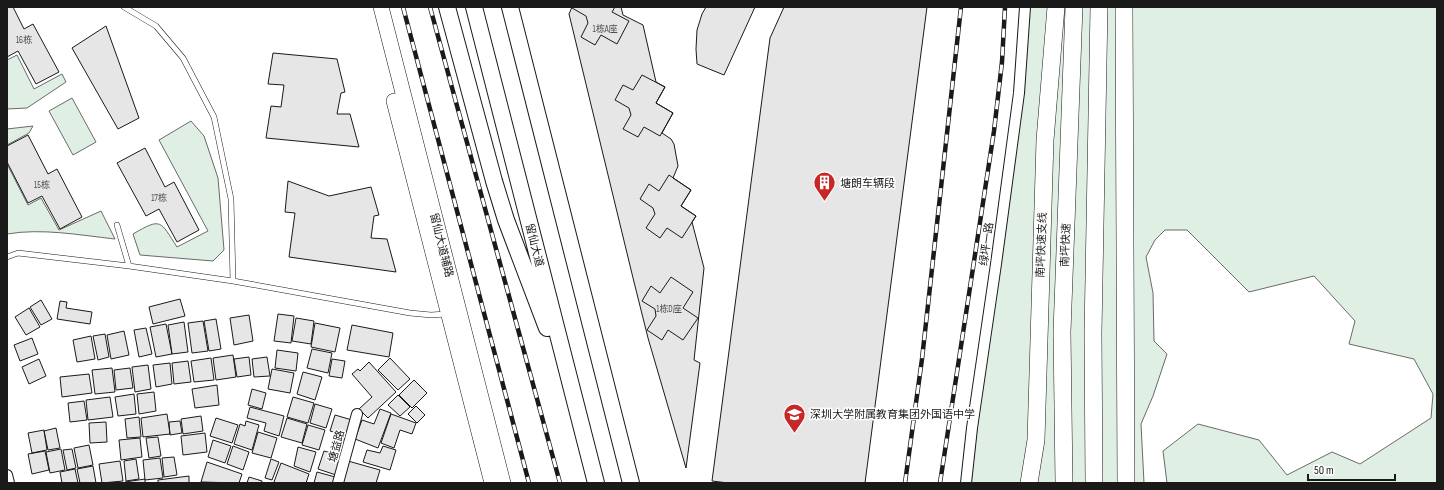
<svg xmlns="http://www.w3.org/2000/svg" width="1444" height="490" viewBox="0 0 1444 490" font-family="'Sofia Sans Condensed','Noto Sans SC',sans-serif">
	<rect width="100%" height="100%" fill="#fff"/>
	<path fill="#e0efe3" stroke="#6a6a6a" d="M 1027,7 L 1437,7 L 1437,483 L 1167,483 L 1163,451 L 1198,424 L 1259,440 L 1287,475 L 1332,452 L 1360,464 L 1431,418 L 1433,394 L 1414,359 L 1349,344 L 1355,321 L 1314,276 L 1249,292 L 1187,230 L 1165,230 L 1155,240 L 1146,257 L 1153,293 L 1154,341 L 1167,354 L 1153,396 L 1141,424 L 1144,483 L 971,483 L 977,428 Z
		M 17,55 L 34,89 L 62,74 L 66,82 L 27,108 L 7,109 L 7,60 Z
		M 72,98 L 96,142 L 73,155 L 49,111 Z
		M 191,121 L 204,136 L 218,178 L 224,250 L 213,261 L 140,255 L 133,234 C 162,217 160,221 177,247 L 208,231 L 159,140 Z
		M 33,126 L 29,133 L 7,145 L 7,129 Z
		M 7,164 L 28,205 L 41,198 L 59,230 L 101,211 L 115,239 C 79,235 42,228 7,234 Z"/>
	<path fill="#e6e6e6" stroke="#1a1a1a" d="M 7,7 L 13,7 L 24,29 L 33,24 L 59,72 L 36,84 L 18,51 L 7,57 Z
		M 572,7 L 615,7 L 612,12 L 629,21 L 617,44 L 601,35 L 595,45 L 581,37 L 588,23 L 586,16 L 572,8 Z
		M 572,7 L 621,7 L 623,15 L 643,25 L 656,82 L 665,87 L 656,103 L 673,113 L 662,133 L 671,139 L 674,144 L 678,166 L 673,178 L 691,190 L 681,206 L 696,216 L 692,222 L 704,268 L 694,360 L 700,363 L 686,468 L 648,338 L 634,282 L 569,14 Z
		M 706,7 L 755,7 L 724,75 L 697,64 L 696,49 L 697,30 L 702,14 Z
		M 784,7 L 927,7 L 865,483 L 728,483 L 712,481 L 770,38 Z
		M 106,26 L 139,118 L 118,129 L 72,48 Z
		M 273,53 L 337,59 L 345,92 L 341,93 L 337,114 L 350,114 L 359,147 L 266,138 L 271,106 L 281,107 L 284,85 L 268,84 Z
		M 642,75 L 665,87 L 656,103 L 673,113 L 660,136 L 644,127 L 638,137 L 623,129 L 631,115 L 629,108 L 615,100 L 623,85 L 633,90 Z
		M 28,135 L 48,174 L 57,169 L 82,217 L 60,229 L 42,196 L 28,203 L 7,162 L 7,146 Z
		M 145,148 L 165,187 L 174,182 L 199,230 L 177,242 L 159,209 L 146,216 L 117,163 Z
		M 669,175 L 691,190 L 681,206 L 696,216 L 682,238 L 667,228 L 660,238 L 646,228 L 655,214 L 653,208 L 640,199 L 649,184 L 659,191 Z
		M 288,181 L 329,196 L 371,187 L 379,215 L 374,216 L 371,238 L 387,239 L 396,272 L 289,257 L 295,213 L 285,212 Z
		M 671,277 L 693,292 L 683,308 L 698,318 L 683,340 L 668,330 L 662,340 L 647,330 L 656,316 L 655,309 L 642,301 L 651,286 L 660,293 Z
		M 180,299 L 185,316 L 153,324 L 149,307 Z
		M 41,300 L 52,319 L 41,325 L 30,307 Z
		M 60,301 L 67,302 L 66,308 L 92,312 L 90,324 L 57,319 Z
		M 29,308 L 40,327 L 26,335 L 15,317 Z
		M 278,314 L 294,316 L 291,343 L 274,341 Z
		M 249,315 L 253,341 L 234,345 L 230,318 Z
		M 296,318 L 314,321 L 311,344 L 292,341 Z
		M 216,319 L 221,349 L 209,351 L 204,321 Z
		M 203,321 L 208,351 L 192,353 L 188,323 Z
		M 184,322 L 188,352 L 172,354 L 168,325 Z
		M 315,323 L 340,328 L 335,352 L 311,347 Z
		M 166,324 L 172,354 L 156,357 L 150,327 Z
		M 352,325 L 393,333 L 389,357 L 347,350 Z
		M 146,328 L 152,354 L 139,357 L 134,330 Z
		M 124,331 L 129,355 L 111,359 L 107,335 Z
		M 105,334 L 109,357 L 98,360 L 93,336 Z
		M 91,336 L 95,359 L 77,362 L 73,340 Z
		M 32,338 L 38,354 L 20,361 L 14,345 Z
		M 312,349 L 332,353 L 328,373 L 307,368 Z
		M 277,350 L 298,353 L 296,371 L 275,368 Z
		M 233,355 L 236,377 L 216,380 L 213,358 Z
		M 249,357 L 251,375 L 237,377 L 234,359 Z
		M 267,357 L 270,376 L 254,377 L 252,359 Z
		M 211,358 L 214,380 L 194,382 L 191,361 Z
		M 390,358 L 410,379 L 398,390 L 378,370 Z
		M 39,359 L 46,376 L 29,384 L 22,367 Z
		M 332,359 L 345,361 L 342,378 L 329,376 Z
		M 188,361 L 191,382 L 174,384 L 172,363 Z
		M 369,362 L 396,392 L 368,418 L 359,409 L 372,397 L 352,374 L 358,369 L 360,371 Z
		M 170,363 L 172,384 L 156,387 L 153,365 Z
		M 148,365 L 151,389 L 135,392 L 132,367 Z
		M 112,368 L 115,392 L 95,394 L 92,370 Z
		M 130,368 L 133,388 L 116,390 L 114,370 Z
		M 272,369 L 294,373 L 290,393 L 268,389 Z
		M 303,372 L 322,377 L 315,400 L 297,394 Z
		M 89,374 L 92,393 L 62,397 L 60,377 Z
		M 414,380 L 427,393 L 412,408 L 399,395 Z
		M 217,385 L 219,405 L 195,408 L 192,389 Z
		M 252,389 L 266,393 L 262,409 L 248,405 Z
		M 154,392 L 156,411 L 139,414 L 137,394 Z
		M 134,394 L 136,414 L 118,416 L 115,397 Z
		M 398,395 L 410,407 L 400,416 L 388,405 Z
		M 110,397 L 113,417 L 88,420 L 86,400 Z
		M 293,397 L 314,403 L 308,423 L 287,417 Z
		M 84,401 L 87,420 L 70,422 L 68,403 Z
		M 315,404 L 332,409 L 326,428 L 310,423 Z
		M 416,406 L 425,415 L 417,423 L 408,414 Z
		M 250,407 L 284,416 L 279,436 L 264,431 L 266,423 L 247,418 Z
		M 380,409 L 391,413 L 378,448 L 355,439 L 362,420 L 374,424 Z
		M 167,414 L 170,434 L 143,437 L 141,418 Z
		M 391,414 L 416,423 L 412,434 L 400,430 L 394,448 L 381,443 Z
		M 335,415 L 352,420 L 347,436 L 330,431 Z
		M 201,416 L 203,431 L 183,434 L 181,419 Z
		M 139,417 L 141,437 L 127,438 L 125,419 Z
		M 216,418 L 238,425 L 232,443 L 210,436 Z
		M 287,418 L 307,424 L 302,443 L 281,437 Z
		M 180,421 L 182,433 L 170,435 L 169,422 Z
		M 246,421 L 259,425 L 252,450 L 234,444 L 240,424 L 245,426 Z
		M 106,422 L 107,442 L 90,443 L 89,423 Z
		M 308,425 L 325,430 L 319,450 L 302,445 Z
		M 56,428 L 60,448 L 48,450 L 44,431 Z
		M 44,430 L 47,450 L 32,453 L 28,433 Z
		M 258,432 L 277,438 L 271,458 L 252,453 Z
		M 205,433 L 207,452 L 183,455 L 181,436 Z
		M 158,437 L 161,456 L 149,458 L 146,438 Z
		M 140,438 L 142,457 L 121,460 L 119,440 Z
		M 213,440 L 231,446 L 225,463 L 208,457 Z
		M 89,445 L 93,465 L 78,468 L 74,448 Z
		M 233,446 L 249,452 L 243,470 L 227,464 Z
		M 383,446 L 396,450 L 390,470 L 363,462 L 367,450 L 380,453 Z
		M 298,447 L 316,452 L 310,472 L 294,466 Z
		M 61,449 L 65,470 L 50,473 L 46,452 Z
		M 72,449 L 76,468 L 67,470 L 63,450 Z
		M 45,451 L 49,470 L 32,474 L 28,454 Z
		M 324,451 L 342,456 L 336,475 L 318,469 Z
		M 174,457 L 177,475 L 164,477 L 162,458 Z
		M 160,458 L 163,478 L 145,480 L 143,460 Z
		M 136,459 L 139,479 L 126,481 L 124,461 Z
		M 271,459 L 279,462 L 272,480 L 265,478 Z
		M 120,461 L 123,481 L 102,483 L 99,464 Z
		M 348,461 L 380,470 L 376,483 L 342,483 Z
		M 207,462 L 242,474 L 239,483 L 201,482 Z
		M 281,463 L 309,474 L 306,483 L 277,483 L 274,482 Z
		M 93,466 L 96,483 L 80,483 L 77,469 Z
		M 75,469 L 78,483 L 62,483 L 60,472 Z
		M 317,472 L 335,477 L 333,483 L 314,483 Z
		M 189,476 L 189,483 L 158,483 L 158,480 Z
		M 249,477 L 262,481 L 262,483 L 247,483 Z
		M 145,479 L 145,483 L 125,483 L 125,482 Z"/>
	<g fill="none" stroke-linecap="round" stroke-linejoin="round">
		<defs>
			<path id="service" d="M 124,7 L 156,26 L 183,58 L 214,117 L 231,199 L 233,281
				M 117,225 L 129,266
				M 7,257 L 18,253 L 129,266 L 233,281 L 410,313 L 431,315 L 446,314"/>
			<path id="minor" d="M 7,475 L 9,483
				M 338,483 L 357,414
				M 966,483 L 972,428 L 996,264 L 1019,93 L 1025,7"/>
			<path id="secondary" d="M 381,7 L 503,483
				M 394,101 L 492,483"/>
			<path id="primary" d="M 447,7 L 494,181 L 506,220 L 547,328
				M 474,7 L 596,483
				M 510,7 L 631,483"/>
			<path id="trunk" d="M 1124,7 L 1126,483
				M 1029,483 L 1036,440 L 1045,140 L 1056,7
				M 1064,483 L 1062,332 L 1074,7
				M 1094,483 L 1093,333 L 1099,7"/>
		</defs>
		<use href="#service" stroke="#1a1a1a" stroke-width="6"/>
		<use href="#minor" stroke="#1a1a1a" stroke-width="12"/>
		<use href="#secondary" stroke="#1a1a1a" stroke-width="16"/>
		<use href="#primary" stroke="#1a1a1a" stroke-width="18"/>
		<use href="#trunk" stroke="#1a1a1a" stroke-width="18"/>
		<use href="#service" stroke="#fff" stroke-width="5"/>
		<use href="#minor" stroke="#fff" stroke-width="10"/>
		<use href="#secondary" stroke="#fff" stroke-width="15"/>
		<use href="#primary" stroke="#fff" stroke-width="16"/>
		<use href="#trunk" stroke="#fff" stroke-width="17"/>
		<defs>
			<path id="rail" d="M 403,7 L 529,483
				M 430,7 L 560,483
				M 905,483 L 922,359 L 961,7
				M 940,483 L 994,131 L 1002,62 L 1005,7"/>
		</defs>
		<use href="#rail" stroke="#1a1a1a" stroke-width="4.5"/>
		<use href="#rail" stroke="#fff" stroke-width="3" stroke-dasharray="9" stroke-linecap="butt"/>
	</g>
	<defs>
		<symbol id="building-pin" viewBox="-11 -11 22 30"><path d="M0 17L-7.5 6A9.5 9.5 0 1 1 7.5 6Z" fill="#c62828" stroke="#fff"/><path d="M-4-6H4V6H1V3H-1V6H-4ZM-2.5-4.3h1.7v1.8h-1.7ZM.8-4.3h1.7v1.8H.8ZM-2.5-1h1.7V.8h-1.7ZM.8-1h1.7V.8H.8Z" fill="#fff"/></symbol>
		<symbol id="school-pin" viewBox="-11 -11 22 30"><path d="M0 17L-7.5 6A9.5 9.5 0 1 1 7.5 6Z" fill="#c62828" stroke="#fff"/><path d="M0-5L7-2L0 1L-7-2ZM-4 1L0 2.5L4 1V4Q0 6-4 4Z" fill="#fff"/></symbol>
	</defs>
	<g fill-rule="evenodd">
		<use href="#building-pin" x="812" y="170" width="25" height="34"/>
		<use href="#school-pin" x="782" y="402" width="25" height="34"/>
	</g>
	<g text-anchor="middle" stroke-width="3" stroke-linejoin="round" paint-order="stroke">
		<g font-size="9" fill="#4d4d4d">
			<text x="605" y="32">1栋A座</text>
			<text x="24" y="43">16栋</text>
			<text x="42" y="188">15栋</text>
			<text x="159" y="201">17栋</text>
			<text x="669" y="312">1栋D座</text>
		</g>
		<g font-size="11" fill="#1a1a1a" stroke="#fff" text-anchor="start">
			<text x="840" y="187">塘朗车辆段</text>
			<text x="810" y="418">深圳大学附属教育集团外国语中学</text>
		</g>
		<g font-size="11" fill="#1a1a1a" stroke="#fff">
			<text transform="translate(986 244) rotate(-82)" y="4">绿坪一路</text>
			<text transform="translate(442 245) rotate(76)" y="4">留仙大道辅路</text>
			<text transform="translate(535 245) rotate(76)" y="4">留仙大道</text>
			<text transform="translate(1041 245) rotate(-88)" y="4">南坪快速支线</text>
			<text transform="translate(1065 245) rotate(-88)" y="4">南坪快速</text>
			<text transform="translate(336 446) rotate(-75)" y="4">塘益路</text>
		</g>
	</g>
	<rect width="1444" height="490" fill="none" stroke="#1a1a1a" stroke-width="16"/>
	<path d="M1308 474v6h87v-6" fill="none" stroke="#1a1a1a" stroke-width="2"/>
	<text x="1314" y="474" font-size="12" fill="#1a1a1a" stroke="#ffffff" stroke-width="3" paint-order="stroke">50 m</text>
</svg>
